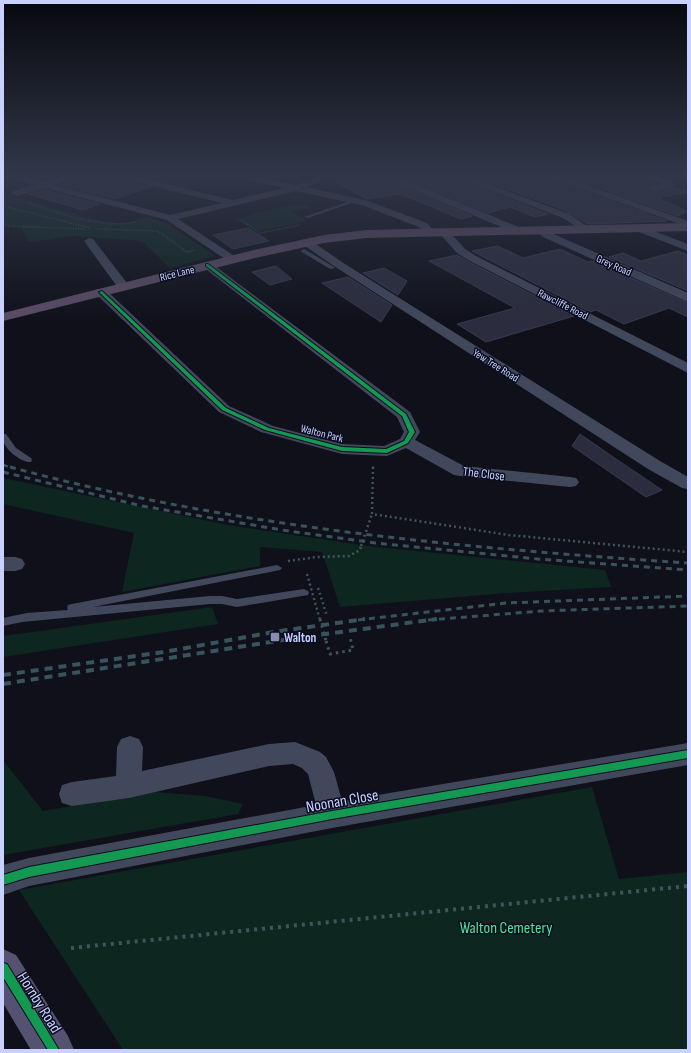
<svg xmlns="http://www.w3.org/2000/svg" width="691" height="1053" viewBox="0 0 691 1053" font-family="'Sofia Sans Condensed',sans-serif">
	<rect width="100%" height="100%" fill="#0f101a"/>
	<path fill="#0d2620" d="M 3,193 L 93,219 L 123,224 L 146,217 L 167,223 L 215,256 L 170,268 L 142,241 L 72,236 L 29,242 L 20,226 L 3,226 Z
		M 288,205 L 304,205 L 311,208 L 291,211 L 308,221 L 258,231 L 235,219 Z
		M 3,478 L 228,525 L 368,546 L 605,570 L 611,587 L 507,593 L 340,607 L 322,552 L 260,547 L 260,566 L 122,592 L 134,533 L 3,504 Z
		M 212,607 L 218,624 L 3,657 L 3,636 Z
		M 3,760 L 43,811 L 155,792 L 205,796 L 243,804 L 238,814 L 3,855 Z
		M 592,787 L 619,879 L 688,872 L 688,1050 L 123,1050 L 19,890 Z"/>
	<path fill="#2b2d3e" stroke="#383b50" d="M 84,175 L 103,175 L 151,187 L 115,199 L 60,185 L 82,178 Z
		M 334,175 L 453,175 L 454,178 L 548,214 L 535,217 L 510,207 L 488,213 L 416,183 L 403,180 L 398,184 L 400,187 L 409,189 L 472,216 L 461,219 L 400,194 L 366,199 L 331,179 Z
		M 469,175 L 483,175 L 492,178 L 500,177 L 504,178 L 523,175 L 546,175 L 548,178 L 667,221 L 588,224 L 564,210 Z
		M 563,175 L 635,175 L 656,184 L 650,188 L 656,192 L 673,187 L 688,192 L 658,198 L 687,211 L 678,216 Z
		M 45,190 L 100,204 L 83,210 L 28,194 Z
		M 248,228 L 269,241 L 233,249 L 213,235 Z
		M 498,246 L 523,258 L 560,249 L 588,262 L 593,261 L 688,303 L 688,317 L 669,308 L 624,324 L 596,310 L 590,312 L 472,251 Z
		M 678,251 L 688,255 L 688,291 L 609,257 L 623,253 L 641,261 Z
		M 457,255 L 467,261 L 574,316 L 486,342 L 457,324 L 515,308 L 429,261 Z
		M 276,266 L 292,279 L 270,285 L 252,272 Z
		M 384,268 L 407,281 L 398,295 L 363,273 Z
		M 348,277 L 392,305 L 381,322 L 322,283 Z
		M 580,434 L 616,459 L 662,490 L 646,497 L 572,446 Z"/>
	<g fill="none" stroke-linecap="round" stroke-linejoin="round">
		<path stroke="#3f555b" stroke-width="1.5" stroke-dasharray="1 1.5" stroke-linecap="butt" d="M 360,179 L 370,175
			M 28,203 C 63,214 99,229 136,222
			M 3,206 L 90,228
			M 241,220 L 260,233 L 300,225
			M 3,226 L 84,229
			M 97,229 L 158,231 L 187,252 L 195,250"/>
		<path stroke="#3f555b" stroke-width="2" stroke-dasharray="1.5 2.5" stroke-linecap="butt" d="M 373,468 L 373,466"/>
		<path stroke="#3f555b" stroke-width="2.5" stroke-dasharray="2 3" stroke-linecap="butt" d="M 373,467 L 372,514 L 509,535 L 688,552
			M 288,561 L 317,557 L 349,556 L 360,550 L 361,546
			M 318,588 L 327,616"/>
		<path stroke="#3f555b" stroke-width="3" stroke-dasharray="2.5 4" stroke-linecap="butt" d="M 326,641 L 330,654 L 353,650 L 350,637"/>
		<path stroke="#3f555b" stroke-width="4" stroke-dasharray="3 5" stroke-linecap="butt" d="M 71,948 L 688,886"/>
		<path fill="#42485c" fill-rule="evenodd" d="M 353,200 L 357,201 L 308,218 L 304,217 Z
			M 304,249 L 334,267 L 335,268 L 330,269 L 302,252 L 301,251 Z
			M 3,434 L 6,434 L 16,448 L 31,458 L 32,460 L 31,462 C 22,463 5,450 3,440 C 3,438 3,436 3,434 Z
			M 277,565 L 282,568 L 280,570 L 93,607 L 210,596 L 222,596 L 237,599 L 304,589 L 308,591 L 309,593 L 308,595 L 237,607 L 222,604 L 210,604 L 22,622 L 3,626 L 3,618 L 27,613 L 68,610 L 67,608 L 68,605 L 72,604 Z"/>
		<path fill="#42485c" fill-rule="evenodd" d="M 3,175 L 16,175 L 44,182 L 70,175 L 83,175 L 82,177 L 54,185 L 170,215 L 222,203 L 116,177 L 115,175 L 129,175 L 233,200 L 284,188 L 233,177 L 232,175 L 247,175 L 295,185 L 322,175 L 333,175 L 332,177 L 306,187 L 368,201 L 427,223 L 435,232 L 434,234 L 426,234 L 419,227 L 362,205 L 296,191 L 178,219 L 236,257 L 238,259 L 236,261 L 228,261 L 167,220 L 45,188 L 16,196 L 13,195 L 11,193 L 13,191 L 34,185 L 4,177 Z
			M 454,175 L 465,175 L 569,214 L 590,228 L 589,230 L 581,230 L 563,218 L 455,177 Z
			M 547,175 L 559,175 L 688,221 L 688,227 L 548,177 Z
			M 641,175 C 652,175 667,176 674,184 L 673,186 L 656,191 L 653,190 L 651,188 L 653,186 L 661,184 L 642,177 Z
			M 403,181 L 415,184 L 521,228 L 522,230 L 517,233 L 513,232 L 409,188 L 400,186 L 399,184 Z
			M 638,225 L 688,244 L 688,251 L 634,230 L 633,228 L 634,226 Z
			M 541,227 L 551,233 L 688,293 L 688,302 L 543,237 L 536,230 Z
			M 444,229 L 448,230 L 465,249 L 476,256 L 688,363 L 688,373 L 468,260 L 457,253 L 440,234 L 439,232 L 440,230 Z
			M 89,238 L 93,239 L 127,283 L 129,286 L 127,289 L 119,289 L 84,241 Z
			M 306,239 L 310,240 L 345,264 L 660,461 L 688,477 L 688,489 L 682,488 L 648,469 L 337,268 L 302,244 L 301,242 L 302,240 Z
			M 207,262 L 211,263 L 410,412 L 420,432 L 415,440 L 464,466 L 570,477 L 576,478 L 579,482 L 576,486 L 570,487 L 460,476 L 454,475 L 406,448 L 387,456 L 342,454 L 261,432 L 219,412 L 97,295 L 95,292 L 97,289 L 105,289 L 229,406 L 273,426 L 342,444 L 384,446 L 400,439 L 404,432 L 397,417 L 203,267 L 201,265 L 203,263 Z
			M 3,557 L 15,557 L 22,559 L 25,564 L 22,569 L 15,571 L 3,571 Z
			M 130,736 L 139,739 L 143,747 L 142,771 L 269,744 L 295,742 L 320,752 L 326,757 L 334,772 L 342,801 L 688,743 L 688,765 L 332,828 L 29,886 L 3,895 L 3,865 L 29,858 L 316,805 L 308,774 L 302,768 L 293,764 L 269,766 L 129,798 L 72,806 L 62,803 L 59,794 L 62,785 L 72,782 L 116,776 L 117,747 L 121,739 Z"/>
		<path fill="#555170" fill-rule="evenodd" d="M 3,949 L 16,955 L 68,1036 L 74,1050 L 31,1050 L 3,1003 Z"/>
		<path fill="#5b4c66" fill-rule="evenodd" d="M 688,223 L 688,231 L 366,238 L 324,243 L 255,258 L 3,321 L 3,313 L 254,250 L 324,235 L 366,230 Z"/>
		<path stroke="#38535b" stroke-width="2.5" stroke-dasharray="5 4" stroke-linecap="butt" d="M 3,465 L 13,468"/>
		<path stroke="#38535b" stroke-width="3" stroke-dasharray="6 5" stroke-linecap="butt" d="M 10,467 C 231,527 460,548 688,563
			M 3,472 L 142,506 L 282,530 L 375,543 L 538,559 L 688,570
			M 358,620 L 506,603 L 688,596
			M 428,620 L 541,611 L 688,606"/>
		<path stroke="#38535b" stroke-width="4" stroke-dasharray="8 6" stroke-linecap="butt" d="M 3,675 L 164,652 L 274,632 L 365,619
			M 3,684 L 296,638 L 437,619"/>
		<path stroke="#3f555b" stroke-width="2.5" stroke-dasharray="2 3" stroke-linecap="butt" d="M 361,546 L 372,514
			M 307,574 L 320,620"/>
		<path stroke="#3f555b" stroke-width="3" stroke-dasharray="2.5 4" stroke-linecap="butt" d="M 320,619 L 326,641"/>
		<defs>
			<path id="cycleway" d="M 206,264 L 208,264 L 406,414 L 415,432 L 408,443 L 387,453 L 342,451 L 265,430 L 222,410 L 99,292 L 102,291 L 226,408 L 269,428 L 342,447 L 386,449 L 404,441 L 409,432 L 402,416 L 206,266 Z
				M 688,750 L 688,758 L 332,819 L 29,877 L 3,885 L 3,875 L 29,867 L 332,811 Z
				M 3,963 L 7,964 L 59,1050 L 48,1050 L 3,977 Z"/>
		</defs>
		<use href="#cycleway" stroke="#0a0c1f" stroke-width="2"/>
		<use href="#cycleway" fill="#139951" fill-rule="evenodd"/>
	</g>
	<linearGradient id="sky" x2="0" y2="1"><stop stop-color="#08090e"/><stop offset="0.54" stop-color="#313749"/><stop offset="1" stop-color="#313749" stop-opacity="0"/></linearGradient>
	<rect width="691" height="322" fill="url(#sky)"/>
	<rect fill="#878daf" stroke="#0a0c1f" stroke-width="1.5" x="270" y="632" width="10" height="10" rx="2"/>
	<g text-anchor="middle" stroke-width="3" stroke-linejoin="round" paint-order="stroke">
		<g font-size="11" fill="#c8d1ff" stroke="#0a0c1f">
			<text transform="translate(614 265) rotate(24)" y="4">Grey Road</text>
			<text transform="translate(177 273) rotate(-14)" y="4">Rice Lane</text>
			<text transform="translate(563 304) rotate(27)" y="4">Rawcliffe Road</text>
			<text transform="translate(496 365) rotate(32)" y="4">Yew Tree Road</text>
			<text transform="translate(322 433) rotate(14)" y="4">Walton Park</text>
		</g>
		<g font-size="13" fill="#c8d1ff" stroke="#0a0c1f">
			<text transform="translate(484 473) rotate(7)" y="5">The Close</text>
		</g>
		<g font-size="13" font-weight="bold" fill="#c8d1ff" stroke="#0a0c1f" text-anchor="start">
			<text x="284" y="642">Walton</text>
		</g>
		<g font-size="16" fill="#c8d1ff" stroke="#0a0c1f">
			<text transform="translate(342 800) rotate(-10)" y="6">Noonan Close</text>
			<text transform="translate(40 1002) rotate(58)" y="6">Hornby Road</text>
		</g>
		<g font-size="16" fill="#4be897" stroke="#0a0c1f">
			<text x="506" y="933">Walton Cemetery</text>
		</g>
	</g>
	<rect width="691" height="1053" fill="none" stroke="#c8d1ff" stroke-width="8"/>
</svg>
